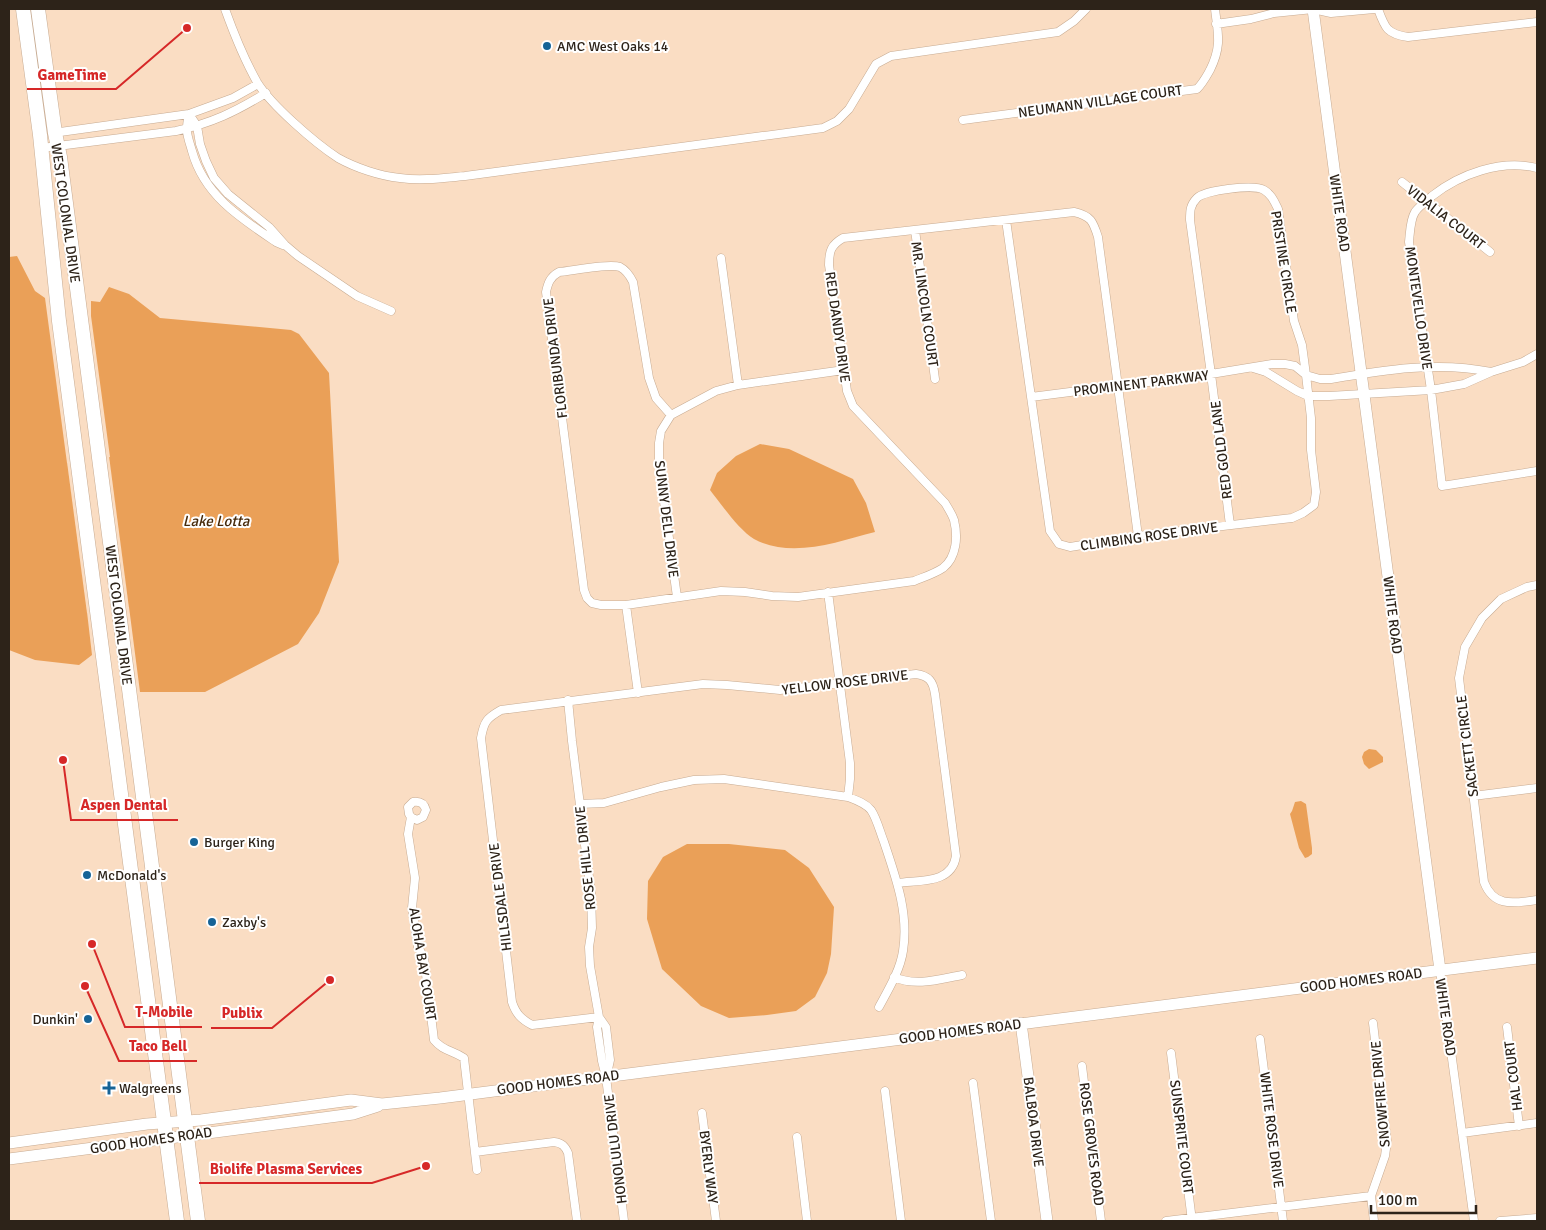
<svg xmlns="http://www.w3.org/2000/svg" width="1546" height="1230" viewBox="0 0 1546 1230" font-family="Signika,sans-serif">
	<rect width="100%" height="100%" fill="#faddc3"/>
	<path fill="#eaa058" d="M 17,256 L 35,291 L 45,298 L 67,463 L 110,457 L 91,316 L 91,301 L 100,302 L 109,287 L 129,294 L 160,318 L 291,330 L 299,334 L 329,373 L 339,562 L 319,613 L 298,644 L 205,692 L 140,692 L 129,607 L 87,612 L 92,655 L 79,665 L 35,660 L 9,650 L 9,257 Z
		M 760,444 L 789,449 L 853,479 L 866,503 L 875,532 C 836,542 792,559 754,539 C 739,530 721,504 710,490 L 717,473 L 736,456 Z
		M 1369,749 L 1376,750 L 1383,757 L 1383,762 L 1369,769 L 1364,764 L 1362,757 L 1364,752 Z
		M 1301,801 L 1306,804 L 1312,848 L 1312,854 L 1308,857 L 1305,858 L 1299,848 L 1290,814 L 1292,811 L 1295,802 Z
		M 687,844 L 729,844 L 785,850 L 809,868 L 834,907 L 831,954 L 827,973 L 815,997 L 796,1011 L 767,1015 L 729,1018 L 701,1006 L 662,969 L 647,919 L 648,881 L 663,857 Z"/>
	<path fill="#faddc3" d="M 109,456 L 129,608 L 87,613 L 67,462 Z"/>
	<g fill="none" stroke-linecap="round" stroke-linejoin="round">
		<defs>
			<path id="street" d="M 225,9 C 234,34 244,59 257,82 C 271,105 315,143 338,158 C 356,168 380,176 400,178 C 421,181 443,178 465,176 L 823,128 L 837,121 L 849,109 L 876,64 L 891,56 L 1058,32 L 1074,21 L 1086,9
				M 1378,9 C 1385,28 1387,34 1408,37 L 1537,22
				M 1216,24 L 1251,19 L 1274,13 L 1313,9 L 1331,13 L 1374,9
				M 189,114 L 197,126 L 200,144 L 206,161 L 214,178 L 228,194 L 269,227 L 285,245 L 298,256 L 357,296 L 391,311
				M 189,114 C 185,132 187,134 192,151 C 204,195 240,218 276,242 L 283,245
				M 963,120 L 1197,89 C 1203,83 1206,77 1210,70 C 1222,46 1218,34 1215,9
				M 53,133 L 189,114 L 233,98 L 258,84
				M 42,148 L 176,131 C 212,123 235,112 266,93
				M 1402,182 L 1490,252
				M 1006,220 L 1050,531 L 1059,544 L 1070,547 L 1138,536 L 1292,518 L 1303,513 L 1314,505 L 1316,492 L 1311,450 L 1311,418 L 1306,375 L 1302,345 L 1294,321 L 1278,209 C 1274,201 1272,195 1264,190 C 1254,184 1205,190 1197,198 C 1190,205 1190,211 1190,220 L 1211,374 L 1230,525
				M 915,230 L 935,379
				M 721,258 L 738,385
				M 1253,368 L 1266,372 L 1297,391 L 1308,396 L 1329,396 L 1431,390 L 1464,384 L 1491,372 L 1523,362 L 1537,354
				M 1031,397 L 1211,374 L 1272,364 L 1285,364 L 1295,366 L 1306,375 L 1320,379 L 1331,379 C 1384,370 1438,361 1491,372
				M 671,415 L 656,398 L 649,378 L 633,282 C 630,276 626,270 620,267 C 610,263 571,271 559,272 C 550,277 548,283 546,292 L 584,590 L 587,598 L 592,603 L 601,605 L 626,605 L 721,591 L 745,592 L 772,596 L 798,597 L 914,581 C 924,577 934,574 943,568 C 957,557 958,536 954,520 C 952,514 948,508 945,503 L 853,406 L 847,391 L 829,265 C 829,251 831,245 843,238 L 1074,212 C 1091,216 1093,221 1098,237 L 1138,536
				M 1537,471 L 1442,486 L 1431,390 L 1409,242 C 1410,233 1410,220 1415,212 C 1419,206 1427,201 1432,196 C 1460,174 1501,159 1537,168
				M 1537,585 L 1527,587 L 1501,599 L 1482,618 L 1465,647 L 1459,678 L 1484,882 C 1494,908 1514,903 1537,900
				M 828,592 L 850,763 L 850,779 L 848,797
				M 677,597 L 659,465 L 659,443 L 661,431 L 671,415 L 716,391 L 738,385 L 844,370
				M 626,605 L 638,693
				M 568,700 L 572,741 L 591,893 L 592,928 L 589,947 L 590,966 L 599,1017 L 597,1027 L 602,1061 L 606,1077 L 624,1221
				M 1473,796 L 1537,788
				M 580,804 L 604,803 L 661,787 L 694,780 L 724,779 L 848,797 C 856,800 865,803 871,810 C 877,819 880,832 884,842 C 896,878 909,913 903,951 C 900,971 888,990 879,1007
				M 411,817 L 417,820 L 423,817 L 426,810 C 424,803 420,801 413,802 L 408,807 L 409,814 L 411,817 L 408,834 L 415,878 L 412,908 L 418,947 L 424,958 L 434,1040 C 443,1051 452,1050 464,1058 L 477,1170
				M 1440,970 L 1474,1221
				M 894,977 C 916,987 940,979 962,975
				M 599,1017 L 532,1025 C 521,1019 516,1014 512,1002 L 481,738 C 484,721 487,718 501,710 L 703,684 L 727,685 L 780,690 L 916,674 C 929,676 933,681 935,694 L 956,856 C 952,884 920,880 898,883
				M 599,1017 L 606,1027 L 610,1060 L 607,1074
				M 1373,1023 L 1387,1141 L 1385,1156 L 1371,1196 L 1374,1221
				M 1507,1027 L 1519,1126
				M 1260,1039 L 1283,1221
				M 1171,1053 L 1192,1221
				M 1082,1066 L 1101,1221
				M 973,1083 L 991,1221
				M 885,1091 L 901,1221
				M 702,1113 L 716,1221
				M 1462,1133 L 1537,1123
				M 797,1137 L 807,1221
				M 475,1152 L 554,1142 C 562,1143 565,1146 568,1153 L 577,1221
				M 1166,1221 L 1371,1196
				M 1500,1221 L 1537,1218"/>
			<path id="secondary" d="M 1313,9 L 1440,970
				M 1021,1023 L 1047,1221
				M 9,1143 L 147,1124 L 201,1120 L 351,1100 L 382,1104 L 440,1098 L 1537,958
				M 9,1159 L 353,1114 L 378,1106"/>
			<path id="highway" d="M 23,9 L 40,135 L 59,321 L 177,1221
				M 38,9 L 55,133 L 60,157 L 198,1221"/>
		</defs>
		<use href="#street" stroke="#c7ab92" stroke-width="9"/>
		<use href="#secondary" stroke="#c7ab92" stroke-width="12"/>
		<use href="#highway" stroke="#c7ab92" stroke-width="15"/>
		<use href="#street" stroke="#fff" stroke-width="8"/>
		<use href="#secondary" stroke="#fff" stroke-width="11"/>
		<use href="#highway" stroke="#fff" stroke-width="14"/>
	</g>
	<g fill="#166396" stroke="#fff" stroke-width="2">
		<circle cx="547" cy="46" r="5"/>
		<circle cx="194" cy="842" r="5"/>
		<circle cx="87" cy="875" r="5"/>
		<circle cx="212" cy="922" r="5"/>
		<circle cx="88" cy="1019" r="5"/>
		<path d="M106.5 1080.5h5v5h5v5h-5v5h-5v-5h-5v-5h5z"/>
	</g>
	<g text-anchor="middle" stroke-width="4" stroke-linejoin="round" paint-order="stroke">
		<g font-size="14" fill="#2d2319" stroke="#fff" text-anchor="start">
			<text x="557" y="51">AMC West Oaks 14</text>
			<text x="204" y="847">Burger King</text>
			<text x="97" y="880">McDonald's</text>
			<text x="222" y="927">Zaxby's</text>
			<text x="78" y="1024" text-anchor="end">Dunkin'</text>
			<text x="119" y="1093">Walgreens</text>
		</g>
		<g font-size="14" fill="#2d2319" stroke="#fff">
			<text transform="translate(1100 101) rotate(-8)" y="5">NEUMANN VILLAGE COURT</text>
			<text transform="translate(66 213) rotate(82)" y="5">WEST COLONIAL DRIVE</text>
			<text transform="translate(1340 213) rotate(82)" y="5">WHITE ROAD</text>
			<text transform="translate(1446 217) rotate(38)" y="5">VIDALIA COURT</text>
			<text transform="translate(1284 262) rotate(81)" y="5">PRISTINE CIRCLE</text>
			<text transform="translate(925 304) rotate(82)" y="5">MR. LINCOLN COURT</text>
			<text transform="translate(1419 308) rotate(82)" y="5">MONTEVELLO DRIVE</text>
			<text transform="translate(838 327) rotate(82)" y="5">RED DANDY DRIVE</text>
			<text transform="translate(555 358) rotate(-97)" y="5">FLORIBUNDA DRIVE</text>
			<text transform="translate(1141 383) rotate(-7)" y="5">PROMINENT PARKWAY</text>
			<text transform="translate(1221 450) rotate(-97)" y="5">RED GOLD LANE</text>
			<text transform="translate(667 519) rotate(83)" y="5">SUNNY DELL DRIVE</text>
			<text transform="translate(1149 536) rotate(-8)" y="5">CLIMBING ROSE DRIVE</text>
			<text transform="translate(119 615) rotate(83)" y="5">WEST COLONIAL DRIVE</text>
			<text transform="translate(1393 615) rotate(83)" y="5">WHITE ROAD</text>
			<text transform="translate(845 682) rotate(-7)" y="5">YELLOW ROSE DRIVE</text>
			<text transform="translate(1467 746) rotate(-97)" y="5">SACKETT CIRCLE</text>
			<text transform="translate(585 858) rotate(-96)" y="5">ROSE HILL DRIVE</text>
			<text transform="translate(500 897) rotate(-97)" y="5">HILLSDALE DRIVE</text>
			<text transform="translate(423 964) rotate(81)" y="5">ALOHA BAY COURT</text>
			<text transform="translate(1361 980) rotate(-7)" y="5">GOOD HOMES ROAD</text>
			<text transform="translate(1446 1017) rotate(82)" y="5">WHITE ROAD</text>
			<text transform="translate(960 1031) rotate(-7)" y="5">GOOD HOMES ROAD</text>
			<text transform="translate(1513 1076) rotate(-97)" y="5">HAL COURT</text>
			<text transform="translate(558 1082) rotate(-7)" y="5">GOOD HOMES ROAD</text>
			<text transform="translate(1380 1094) rotate(-95)" y="5">SNOWFIRE DRIVE</text>
			<text transform="translate(1034 1122) rotate(83)" y="5">BALBOA DRIVE</text>
			<text transform="translate(1272 1130) rotate(83)" y="5">WHITE ROSE DRIVE</text>
			<text transform="translate(1182 1137) rotate(83)" y="5">SUNSPRITE COURT</text>
			<text transform="translate(151 1140) rotate(-8)" y="5">GOOD HOMES ROAD</text>
			<text transform="translate(1092 1144) rotate(83)" y="5">ROSE GROVES ROAD</text>
			<text transform="translate(615 1149) rotate(-97)" y="5">HONOLULU DRIVE</text>
			<text transform="translate(709 1167) rotate(83)" y="5">BYERLY WAY</text>
		</g>
		<g font-size="15" font-style="italic" fill="#472a0a" stroke="#fff">
			<text x="216" y="526">Lake Lotta</text>
		</g>
	</g>
	<path fill="none" stroke="#d62828" stroke-width="2" d="M187 28L116 89H27M63 760L71 820H178M92 944L125 1027H202M330 980L272 1028H211M85 986L119 1061H197M426 1166L372 1183H199"/>
	<g fill="#d62828" stroke="#fff" stroke-width="2">
		<circle cx="187" cy="28" r="5"/>
		<circle cx="63" cy="760" r="5"/>
		<circle cx="92" cy="944" r="5"/>
		<circle cx="330" cy="980" r="5"/>
		<circle cx="85" cy="986" r="5"/>
		<circle cx="426" cy="1166" r="5"/>
	</g>
	<g font-size="15" text-anchor="middle" font-weight="bold" fill="#d62828" stroke="#fff" stroke-width="4" stroke-linejoin="round" paint-order="stroke">
		<text x="72" y="80">GameTime</text>
		<text x="124" y="810">Aspen Dental</text>
		<text x="164" y="1017">T-Mobile</text>
		<text x="242" y="1018">Publix</text>
		<text x="158" y="1051">Taco Bell</text>
		<text x="286" y="1174">Biolife Plasma Services</text>
	</g>
	<rect width="1546" height="1230" fill="none" stroke="#2d2319" stroke-width="20"/>
	<path d="M1371 1205v8h105v-8" fill="none" stroke="#2d2319" stroke-width="2.5"/>
	<text x="1378" y="1205" font-size="15" fill="#2d2319" stroke="#ffffff" stroke-width="4" paint-order="stroke">100 m</text>
</svg>
